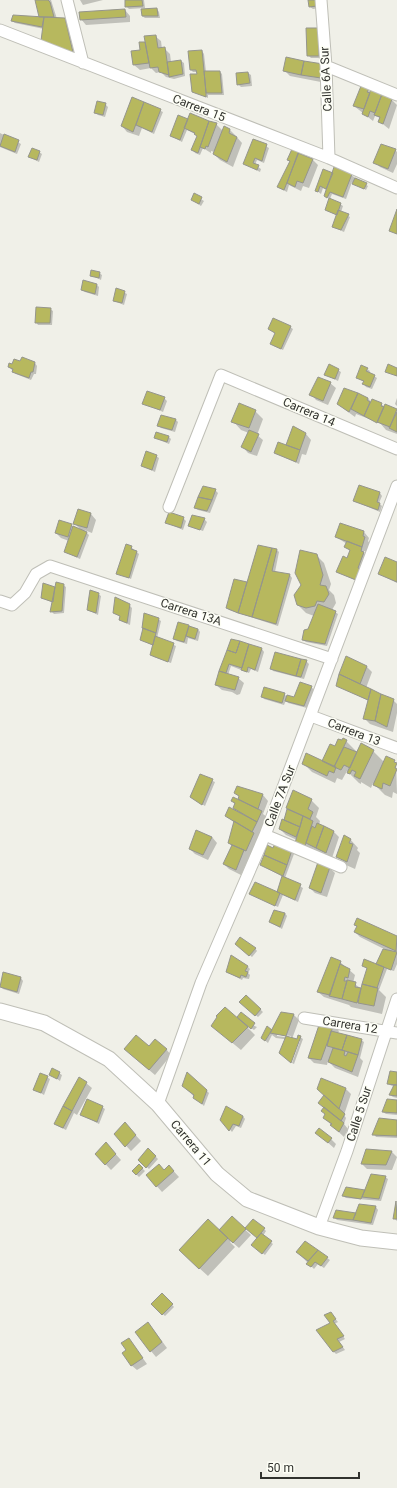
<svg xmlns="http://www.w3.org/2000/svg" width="397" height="1488" viewBox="0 0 397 1488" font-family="Roboto,sans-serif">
	<rect width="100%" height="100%" fill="#f0f0e8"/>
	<path fill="#0003" fill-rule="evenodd" d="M 36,0 L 51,0 L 57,19 L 65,19 L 70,25 L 78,56 L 69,56 L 44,29 L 15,23 L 12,21 L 40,18 Z
		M 80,0 L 103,0 L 83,5 Z
		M 126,0 L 144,0 L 145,8 L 129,9 L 126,6 Z
		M 309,0 L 319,8 L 313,9 L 310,7 Z
		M 157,9 L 159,12 L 160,18 L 145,18 L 142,16 Z
		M 125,10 L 130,16 L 130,22 L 86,25 L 81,19 Z
		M 317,29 L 321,58 L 311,58 L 308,55 Z
		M 155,36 L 161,41 L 162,49 L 164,48 L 170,54 L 171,62 L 181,61 L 184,63 L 185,76 L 174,79 L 166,77 L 161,72 L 156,73 L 151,68 L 140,70 L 134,65 L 141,51 L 140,43 L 146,42 Z
		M 202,51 L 204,54 L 206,72 L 220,72 L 222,74 L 224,95 L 208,95 L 208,98 L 193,91 L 198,74 L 197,72 L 193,72 L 191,70 Z
		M 323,65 L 326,83 L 290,76 L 284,70 Z
		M 248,73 L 251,75 L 252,86 L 241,87 L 238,84 Z
		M 368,90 L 371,93 L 372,91 L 392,100 L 397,105 L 389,129 L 379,121 L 380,118 L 375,116 L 373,121 L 354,106 Z
		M 132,98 L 163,112 L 154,134 L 142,128 L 139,136 L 127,132 L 122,126 Z
		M 105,104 L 108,107 L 105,117 L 98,115 L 95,112 Z
		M 188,121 L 216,124 L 223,131 L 230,130 L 235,135 L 242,143 L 233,167 L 220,160 L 214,154 L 215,152 L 211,151 L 211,153 L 203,148 L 200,155 L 195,153 L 193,150 L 198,136 L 195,134 L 187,130 L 182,142 L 171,136 Z
		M 0,133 L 21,144 L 17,154 L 0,147 Z
		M 254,140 L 269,148 L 264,163 L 257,160 L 255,165 L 261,169 L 260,172 L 244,164 Z
		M 395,150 L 397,152 L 397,164 L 393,173 L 380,167 L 375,162 Z
		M 39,152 L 42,154 L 39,162 L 29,157 Z
		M 299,154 L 312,159 L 318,165 L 309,188 L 303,186 L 301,191 L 289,185 L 287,192 L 281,189 L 278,187 L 290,161 L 288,160 Z
		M 323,170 L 333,174 L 351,175 L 368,186 L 366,190 L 352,182 L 346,199 L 332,194 L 330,199 L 325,196 L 327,190 L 323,188 L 321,194 L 316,190 Z
		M 194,195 L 204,201 L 201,206 L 192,200 Z
		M 340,204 L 343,206 L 341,212 L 350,217 L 344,232 L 333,227 L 338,216 L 326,210 Z
		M 99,273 L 102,275 L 101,280 L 91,275 Z
		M 84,281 L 97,285 L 99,287 L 98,296 L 85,292 L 82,290 Z
		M 117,289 L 127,294 L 124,305 L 114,301 Z
		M 50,309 L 53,311 L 52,325 L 38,325 L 36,322 Z
		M 290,327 L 293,329 L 283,350 L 274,346 L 272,344 L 276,334 L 269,329 Z
		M 35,363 L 37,366 L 36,374 L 34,374 L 31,380 L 16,374 L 9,367 Z
		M 329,365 L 341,372 L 338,381 L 326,375 Z
		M 367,369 L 370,371 L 369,373 L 377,378 L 372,389 L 366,387 L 364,384 L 364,382 L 357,378 Z
		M 330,383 L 336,388 L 328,405 L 316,400 L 311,394 Z
		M 345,389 L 368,398 L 371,402 L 381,404 L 385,407 L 386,406 L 397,411 L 397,434 L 386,430 L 380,423 L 356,414 L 355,417 L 344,409 L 338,404 Z
		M 164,398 L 167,401 L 163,412 L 144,403 Z
		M 397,398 L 397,406 L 395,404 Z
		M 255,411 L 263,419 L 257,435 L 263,440 L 257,456 L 248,453 L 243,447 L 249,433 L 241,430 L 233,421 Z
		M 176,420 L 178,422 L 175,432 L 161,428 L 158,425 Z
		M 294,428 L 306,434 L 311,440 L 306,455 L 302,454 L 299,464 L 275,453 L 290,448 Z
		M 168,436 L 171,439 L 169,444 L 155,438 Z
		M 156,456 L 159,458 L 155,472 L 142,466 Z
		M 215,490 L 218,493 L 210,513 L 198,510 L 195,508 Z
		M 380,493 L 382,496 L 379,503 L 382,506 L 380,512 L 354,501 Z
		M 79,510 L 91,514 L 96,520 L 92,533 L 84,530 L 89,535 L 80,559 L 65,552 L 69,541 L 61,538 L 56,533 L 71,525 L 82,531 L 74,523 Z
		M 183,518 L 186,521 L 183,530 L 167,523 Z
		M 204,519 L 207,522 L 203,531 L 189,526 Z
		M 364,532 L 369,538 L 368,541 L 370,544 L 367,552 L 364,551 L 363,552 L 366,555 L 359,582 L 337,572 L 347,559 L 351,551 L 346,547 L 347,544 L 336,537 Z
		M 131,547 L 139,554 L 131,579 L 117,573 Z
		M 277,550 L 279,552 L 275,572 L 290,575 L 292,578 L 278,626 L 229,610 L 227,608 L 235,580 L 248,583 Z
		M 316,555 L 324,563 L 331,584 L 329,590 L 334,595 L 336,603 L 332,610 L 338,614 L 327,646 L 306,642 L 303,640 L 314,616 L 306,613 L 298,605 L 303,585 Z
		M 397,563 L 397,583 L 379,574 Z
		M 63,585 L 66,587 L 64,613 L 54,614 L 52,612 L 54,603 L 42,598 Z
		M 98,594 L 101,596 L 98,615 L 88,610 Z
		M 129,605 L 132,608 L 130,625 L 123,622 L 120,620 L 121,617 L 114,613 Z
		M 158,619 L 161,621 L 157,638 L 176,646 L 171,663 L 154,657 L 151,655 L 154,646 L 141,640 Z
		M 178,623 L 198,629 L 200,632 L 198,641 L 188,638 L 187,644 L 177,641 L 174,638 Z
		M 231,640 L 262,649 L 264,652 L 258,672 L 251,669 L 249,673 L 231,666 L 228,675 L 238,678 L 244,683 L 240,694 L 237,695 L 232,692 L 222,690 L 216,685 Z
		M 347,657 L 367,667 L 372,672 L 366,688 L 393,700 L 397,704 L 397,713 L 393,732 L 370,724 L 364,718 L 369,701 L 337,685 Z
		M 306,661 L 309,664 L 304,679 L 273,671 L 271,668 Z
		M 300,683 L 314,689 L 307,708 L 288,703 L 286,700 L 284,705 L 264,699 L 262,696 L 284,694 L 287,697 L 295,698 Z
		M 339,740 L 346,741 L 358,753 L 373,751 L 384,762 L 396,763 L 397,794 L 393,792 L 392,798 L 385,795 L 373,783 L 371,788 L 361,782 L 361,784 L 359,783 L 347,771 L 342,780 L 337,778 L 335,783 L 312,772 L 304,764 L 326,764 Z
		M 200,776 L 215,782 L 205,806 L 191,797 Z
		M 238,787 L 263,795 L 268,801 L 263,814 L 267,817 L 251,856 L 250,855 L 241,875 L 229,869 L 224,864 L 232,846 L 229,843 L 235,823 L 226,816 L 233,810 L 235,804 L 232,801 L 238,801 L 240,797 L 236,793 Z
		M 311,800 L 319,808 L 316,817 L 320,821 L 319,825 L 333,831 L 339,837 L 332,858 L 312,848 L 310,853 L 297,840 L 286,835 L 280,829 L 288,809 Z
		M 197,831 L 212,837 L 217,843 L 208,860 L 195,854 L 190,849 Z
		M 350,839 L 358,848 L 357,850 L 360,853 L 355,869 L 346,865 L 338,857 Z
		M 274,849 L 292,851 L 294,854 L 285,878 L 303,888 L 298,902 L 283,895 L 278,907 L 251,894 L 277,893 L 283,877 L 261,865 Z
		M 330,868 L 335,873 L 327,897 L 315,893 L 310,888 Z
		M 285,913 L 287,916 L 282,929 L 270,922 Z
		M 355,925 L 397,937 L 397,964 L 394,971 L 387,969 L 379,990 L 386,997 L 382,1014 L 351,1007 L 349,1005 L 324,997 L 318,992 L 340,962 L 355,975 L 353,983 L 362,989 L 368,969 L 363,965 L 376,965 L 388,951 L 360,937 L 355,932 L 357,927 Z
		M 239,946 L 255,948 L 257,951 L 252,957 Z
		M 247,966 L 250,969 L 248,973 L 250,975 L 249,979 L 243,978 L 242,980 L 227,972 Z
		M 4,974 L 21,978 L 23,981 L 19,994 L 3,989 L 1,987 Z
		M 246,996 L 263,1012 L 258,1017 L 240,1002 Z
		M 281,1013 L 294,1015 L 299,1020 L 292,1039 L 297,1040 L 300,1037 L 303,1039 L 294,1064 L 292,1063 L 300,1041 L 276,1038 L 272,1035 L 268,1043 L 262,1038 L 272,1031 ZM 277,1034 L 291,1036 L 291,1038 L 277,1036 Z
		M 241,1020 L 257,1027 L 254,1030 L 248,1026 L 247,1027 L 255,1035 L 241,1050 L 212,1026 Z
		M 333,1025 L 339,1031 L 338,1033 L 361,1040 L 364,1042 L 360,1058 L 363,1061 L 358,1077 L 335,1068 L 328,1061 L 327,1065 L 314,1063 L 309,1058 Z
		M 149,1048 L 166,1049 L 171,1055 L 155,1075 L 130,1054 Z
		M 52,1069 L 62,1075 L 60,1081 L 50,1074 Z
		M 397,1073 L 397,1098 L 393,1097 L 390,1095 L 394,1087 L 388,1084 Z
		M 41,1074 L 50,1079 L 44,1095 L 34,1089 Z
		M 86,1083 L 92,1088 L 77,1115 L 74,1113 L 66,1130 L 58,1126 L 56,1123 Z
		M 183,1086 L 206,1090 L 209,1093 L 204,1106 Z
		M 346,1089 L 351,1094 L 344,1115 L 346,1118 L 344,1124 L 348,1129 L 344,1137 L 324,1118 L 326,1115 L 325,1096 Z
		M 397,1101 L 397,1115 L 386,1114 L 383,1112 Z
		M 102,1107 L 105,1109 L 99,1124 L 82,1115 Z
		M 243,1116 L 245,1119 L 241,1128 L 236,1126 L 232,1132 L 222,1120 Z
		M 397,1120 L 397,1138 L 376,1137 L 374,1134 Z
		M 130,1129 L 141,1141 L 131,1151 L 115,1134 Z
		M 317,1133 L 331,1139 L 336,1144 L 334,1148 Z
		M 111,1149 L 121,1160 L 111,1170 L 96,1154 Z
		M 148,1149 L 158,1159 L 149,1169 L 140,1160 Z
		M 392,1152 L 397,1157 L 392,1170 L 367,1169 L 362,1164 Z
		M 139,1165 L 145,1171 L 139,1177 L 133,1171 Z
		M 169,1166 L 179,1177 L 162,1192 L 147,1175 L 164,1171 Z
		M 385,1177 L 388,1179 L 381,1201 L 346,1198 L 343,1196 L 365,1191 Z
		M 397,1203 L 397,1221 L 394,1218 Z
		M 360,1205 L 376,1207 L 378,1210 L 373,1225 L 337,1220 L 334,1217 L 356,1214 Z
		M 232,1218 L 251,1235 L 239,1248 L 231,1241 L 230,1242 L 235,1247 L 208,1276 L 188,1258 L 224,1236 Z
		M 264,1229 L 266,1231 L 263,1236 L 273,1244 L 265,1255 L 255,1247 L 258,1238 L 249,1230 Z
		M 305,1243 L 330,1260 L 324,1268 L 318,1264 L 314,1269 L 297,1252 Z
		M 162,1294 L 174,1307 L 165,1316 L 152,1304 Z
		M 333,1316 L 338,1322 L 334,1324 L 345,1339 L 339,1342 L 345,1350 L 336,1354 L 334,1352 L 331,1323 Z
		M 153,1329 L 167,1348 L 156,1357 L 151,1351 Z
		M 129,1339 L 147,1364 L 137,1370 L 131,1365 L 127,1351 Z"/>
	<path fill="#b7b85e" stroke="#95958d" d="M 35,0 L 48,0 L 50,2 L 54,17 L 39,17 Z
		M 125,0 L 142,0 L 143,6 L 125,7 Z
		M 308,0 L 317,0 L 317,6 L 309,7 Z
		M 157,8 L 158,16 L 142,16 L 141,9 Z
		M 125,9 L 126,17 L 80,20 L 79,12 Z
		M 13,15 L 44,17 L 42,27 L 11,21 Z
		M 44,17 L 65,18 L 73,52 L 63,51 L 41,41 Z
		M 306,28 L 318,28 L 319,56 L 307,56 Z
		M 156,35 L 158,48 L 165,47 L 169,75 L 159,72 L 158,67 L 150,68 L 144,36 Z
		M 139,42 L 145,42 L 149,63 L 133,65 L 131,51 L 140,50 Z
		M 202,50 L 206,92 L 206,97 L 192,92 L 190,74 L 197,74 L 196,70 L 190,70 L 188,51 Z
		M 286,57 L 304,61 L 301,75 L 283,71 Z
		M 181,60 L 183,74 L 169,77 L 167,62 Z
		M 304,61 L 323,64 L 321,78 L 301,75 Z
		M 204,71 L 220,71 L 222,93 L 206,93 Z
		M 248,72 L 250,83 L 237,85 L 236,73 Z
		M 361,86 L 369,89 L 367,92 L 370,93 L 364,109 L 353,106 Z
		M 371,89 L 382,94 L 375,113 L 370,111 L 368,117 L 362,114 Z
		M 382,94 L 392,99 L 383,124 L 378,122 L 380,117 L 374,115 Z
		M 132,97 L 144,102 L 133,132 L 121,126 Z
		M 97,101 L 106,103 L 103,115 L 94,113 Z
		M 144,102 L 161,109 L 152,132 L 136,125 Z
		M 190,113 L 209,121 L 198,153 L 191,150 L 197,136 L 194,134 L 195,133 L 184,128 Z
		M 178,115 L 188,119 L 180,140 L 170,136 Z
		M 209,121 L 217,123 L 208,147 L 206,146 L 205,149 L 200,147 Z
		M 224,126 L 230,129 L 229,133 L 237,137 L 227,162 L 213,154 Z
		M 4,134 L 19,140 L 15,152 L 0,146 Z
		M 253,139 L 267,144 L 262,161 L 255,158 L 253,163 L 259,165 L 257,170 L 243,164 Z
		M 381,144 L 396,149 L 388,169 L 373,163 Z
		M 32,148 L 40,151 L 37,160 L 28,157 Z
		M 292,149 L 299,152 L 284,190 L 277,187 L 290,161 L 287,160 Z
		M 298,153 L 313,159 L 303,183 L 297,181 L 295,187 L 287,183 Z
		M 334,167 L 352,174 L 343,197 L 330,192 L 327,198 L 324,196 Z
		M 323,169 L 333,173 L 326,189 L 320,186 L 318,192 L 315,191 Z
		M 355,178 L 367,183 L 364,189 L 352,184 Z
		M 194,193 L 202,197 L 199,204 L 191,200 Z
		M 329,198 L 341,203 L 337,215 L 325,210 Z
		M 397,209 L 397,234 L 389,231 Z
		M 338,210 L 349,214 L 341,230 L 332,227 Z
		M 91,270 L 100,272 L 99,278 L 90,276 Z
		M 83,280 L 97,284 L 95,294 L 81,290 Z
		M 116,288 L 125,291 L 122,303 L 113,301 Z
		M 36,307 L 51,308 L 50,323 L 35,323 Z
		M 273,318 L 291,326 L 281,349 L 270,344 L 275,333 L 268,329 Z
		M 22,357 L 35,362 L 33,372 L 31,372 L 29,378 L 12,372 L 13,369 L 8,367 L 9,363 L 12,364 L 14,359 L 20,361 Z
		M 329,364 L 339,369 L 335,379 L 324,375 Z
		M 388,364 L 397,368 L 397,376 L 385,372 Z
		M 361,365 L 368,368 L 366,371 L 375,375 L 370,387 L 362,384 L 364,381 L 356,378 Z
		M 318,377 L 331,382 L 323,401 L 309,395 Z
		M 344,388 L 358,393 L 349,412 L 337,404 Z
		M 147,391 L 165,397 L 160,410 L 142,404 Z
		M 358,393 L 368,398 L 367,400 L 370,402 L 364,416 L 351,409 Z
		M 372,399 L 382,403 L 381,406 L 384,407 L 377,423 L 364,416 Z
		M 239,403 L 256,410 L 249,428 L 231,422 Z
		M 385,404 L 397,409 L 390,427 L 377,422 Z
		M 397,412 L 397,432 L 389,428 Z
		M 161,415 L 176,419 L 172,430 L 157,426 Z
		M 293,426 L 306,433 L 300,450 L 286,445 Z
		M 249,430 L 259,434 L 251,452 L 241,447 Z
		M 156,432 L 169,436 L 167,442 L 154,438 Z
		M 278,442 L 300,450 L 296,462 L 274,453 Z
		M 146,451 L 157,455 L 152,470 L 141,466 Z
		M 359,485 L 380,492 L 377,502 L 380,503 L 378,510 L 353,501 Z
		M 203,486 L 216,489 L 212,500 L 198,497 Z
		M 198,497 L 212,500 L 207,511 L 194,508 Z
		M 78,509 L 91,513 L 87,528 L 73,524 Z
		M 169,512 L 184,517 L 181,528 L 165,523 Z
		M 192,515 L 205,518 L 200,530 L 188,526 Z
		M 59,520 L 72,524 L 68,537 L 55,533 Z
		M 340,523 L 364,531 L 363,536 L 365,537 L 362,547 L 335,537 Z
		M 73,526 L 87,532 L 77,557 L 64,552 Z
		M 347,541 L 362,547 L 361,551 L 364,552 L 358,568 L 361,569 L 356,580 L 336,572 L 343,556 L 347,558 L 350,550 L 344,547 Z
		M 126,544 L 132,546 L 131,549 L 137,551 L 129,578 L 116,574 Z
		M 258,545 L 272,548 L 252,617 L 238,613 Z
		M 272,548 L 277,549 L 272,571 L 290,574 L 276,624 L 252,617 Z
		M 300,550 L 317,554 L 323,575 L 320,585 L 326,586 L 329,594 L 324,602 L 317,601 L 315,606 L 306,608 L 297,605 L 294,595 L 301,585 L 295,573 Z
		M 385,557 L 397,562 L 397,582 L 378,574 Z
		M 234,579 L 247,582 L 238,613 L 226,608 Z
		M 56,582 L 64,584 L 62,611 L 50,612 Z
		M 43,583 L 55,587 L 53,602 L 41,598 Z
		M 90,590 L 99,593 L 96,613 L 87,610 Z
		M 115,597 L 130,604 L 127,623 L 119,620 L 120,616 L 113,613 Z
		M 318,604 L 336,611 L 325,644 L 302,640 L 304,630 L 308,629 Z
		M 144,613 L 159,618 L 156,633 L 142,628 Z
		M 178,622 L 189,625 L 184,642 L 173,639 Z
		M 189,626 L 198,629 L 195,639 L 186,636 Z
		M 143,628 L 156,633 L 153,645 L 140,640 Z
		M 155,636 L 174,643 L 168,662 L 150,655 Z
		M 231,639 L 240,641 L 236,653 L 227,650 Z
		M 240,641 L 249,644 L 242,668 L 229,664 L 226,673 L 219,671 L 227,650 L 236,653 Z
		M 249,644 L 262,648 L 255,670 L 248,667 L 247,672 L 241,670 Z
		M 275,652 L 301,659 L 296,676 L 270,669 Z
		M 346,656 L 367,666 L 360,684 L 339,674 Z
		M 301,659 L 307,660 L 301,677 L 296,676 Z
		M 219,671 L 239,677 L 235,690 L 215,685 Z
		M 339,674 L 371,689 L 368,700 L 336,686 Z
		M 300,682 L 312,686 L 304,706 L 285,701 L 287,695 L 294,697 Z
		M 264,687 L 285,693 L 282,703 L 261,697 Z
		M 371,689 L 381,694 L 375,721 L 363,719 Z
		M 381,694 L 394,699 L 387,727 L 375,721 Z
		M 343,738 L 347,740 L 334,767 L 322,761 L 330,744 L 335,746 L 338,739 L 342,740 Z
		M 361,743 L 374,750 L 360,779 L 354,776 L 356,772 L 352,770 L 350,774 L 347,773 Z
		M 344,747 L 357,752 L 350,768 L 344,765 L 341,770 L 334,767 Z
		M 306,753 L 336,767 L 334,773 L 329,771 L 327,776 L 302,764 Z
		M 386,756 L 395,760 L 394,762 L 397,763 L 395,768 L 397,769 L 390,786 L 383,783 L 382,789 L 373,785 Z
		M 200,774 L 213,779 L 202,805 L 190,797 Z
		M 237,786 L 263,794 L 258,809 L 238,799 L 239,796 L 234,793 Z
		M 293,790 L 312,799 L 308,809 L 313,812 L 310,819 L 286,808 Z
		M 233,797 L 262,811 L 257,822 L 233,808 L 235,803 L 231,801 Z
		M 229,807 L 257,822 L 252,832 L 225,816 Z
		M 287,809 L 303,816 L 300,827 L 284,820 Z
		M 303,816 L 313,821 L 304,849 L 295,843 Z
		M 282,819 L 300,827 L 296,837 L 279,829 Z
		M 234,821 L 254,833 L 246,851 L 228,843 Z
		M 317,823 L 324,826 L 316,848 L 306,843 L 312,826 L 315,828 Z
		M 324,826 L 334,831 L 326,853 L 316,848 Z
		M 196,830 L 212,837 L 203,855 L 189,849 Z
		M 344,835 L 351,839 L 349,843 L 353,844 L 347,862 L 336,857 Z
		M 275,843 L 292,850 L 287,865 L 264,855 L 267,845 L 273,848 Z
		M 232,845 L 244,850 L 236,870 L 223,864 Z
		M 264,855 L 287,865 L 283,876 L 260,865 Z
		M 318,862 L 330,867 L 321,893 L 309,888 Z
		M 282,876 L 301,884 L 295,900 L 277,892 Z
		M 255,882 L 280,893 L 275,906 L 249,894 Z
		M 274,910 L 285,913 L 280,927 L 269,922 Z
		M 357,918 L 397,936 L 396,951 L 354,932 L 357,926 L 354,925 Z
		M 240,937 L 256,948 L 249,956 L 235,944 Z
		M 383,949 L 397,952 L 391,970 L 376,964 Z
		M 231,955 L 248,966 L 245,971 L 248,972 L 246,977 L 241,975 L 240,978 L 226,972 Z
		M 331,957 L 341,961 L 330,995 L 317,992 Z
		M 364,959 L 384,967 L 377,988 L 362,984 L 367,968 L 362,966 Z
		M 340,964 L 350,969 L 348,978 L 345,977 L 344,981 L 347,981 L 342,999 L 329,996 Z
		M 3,972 L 21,977 L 17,992 L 0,987 Z
		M 347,980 L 356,982 L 355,987 L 361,988 L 357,1003 L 342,999 Z
		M 362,984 L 378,988 L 374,1006 L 358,1003 Z
		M 246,995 L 261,1009 L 255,1016 L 239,1002 Z
		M 225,1007 L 248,1027 L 232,1043 L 211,1026 L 217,1017 L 216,1016 Z
		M 241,1012 L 255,1023 L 251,1029 L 237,1017 Z
		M 281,1012 L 294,1014 L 286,1036 L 270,1033 Z
		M 320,1022 L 334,1024 L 321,1060 L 308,1058 Z
		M 267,1026 L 272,1030 L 265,1041 L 261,1038 Z
		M 331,1031 L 347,1035 L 342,1050 L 327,1046 Z
		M 136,1035 L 149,1046 L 155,1039 L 167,1049 L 149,1070 L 124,1049 Z
		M 298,1035 L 301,1036 L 291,1063 L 279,1053 L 286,1036 L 297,1039 Z
		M 347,1035 L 362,1039 L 358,1055 L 342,1050 Z
		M 333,1048 L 345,1051 L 344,1055 L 346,1056 L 348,1052 L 358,1055 L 352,1072 L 328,1062 Z
		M 52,1068 L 60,1072 L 57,1079 L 49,1075 Z
		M 390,1071 L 397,1072 L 397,1085 L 387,1084 Z
		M 187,1072 L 207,1090 L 202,1104 L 193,1098 L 194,1095 L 182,1086 Z
		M 40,1073 L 48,1076 L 41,1093 L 33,1090 Z
		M 79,1077 L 87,1082 L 72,1111 L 63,1106 Z
		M 321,1078 L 346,1088 L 339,1109 L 317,1089 Z
		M 394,1085 L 397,1085 L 397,1096 L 389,1095 Z
		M 324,1095 L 345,1114 L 341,1121 L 318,1103 Z
		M 87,1099 L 103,1106 L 97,1122 L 80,1115 Z
		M 387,1099 L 397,1100 L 397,1113 L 382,1112 Z
		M 63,1106 L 72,1111 L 63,1128 L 54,1124 Z
		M 226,1106 L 243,1116 L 239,1126 L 233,1124 L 229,1131 L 220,1120 Z
		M 324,1107 L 344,1123 L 339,1132 L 330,1125 L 332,1124 L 323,1118 L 325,1114 L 321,1111 Z
		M 379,1118 L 397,1120 L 397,1136 L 372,1135 Z
		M 125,1122 L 136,1135 L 125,1147 L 114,1134 Z
		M 319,1128 L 332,1138 L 328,1143 L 315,1133 Z
		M 106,1142 L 116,1154 L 105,1165 L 95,1154 Z
		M 148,1148 L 156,1156 L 146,1168 L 138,1160 Z
		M 366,1149 L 392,1151 L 386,1165 L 361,1164 Z
		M 139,1164 L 143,1168 L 136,1175 L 132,1171 Z
		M 159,1164 L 164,1170 L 169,1165 L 174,1171 L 156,1187 L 146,1175 Z
		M 371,1174 L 386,1176 L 379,1199 L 362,1197 Z
		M 346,1187 L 365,1190 L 361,1199 L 342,1196 Z
		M 396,1201 L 397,1219 L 393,1219 Z
		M 359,1204 L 376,1206 L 371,1223 L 353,1220 Z
		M 336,1210 L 356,1213 L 353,1220 L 333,1218 Z
		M 232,1216 L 246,1229 L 233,1243 L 219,1230 Z
		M 208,1219 L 228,1238 L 199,1269 L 179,1250 Z
		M 253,1219 L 265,1228 L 257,1238 L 245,1228 Z
		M 261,1233 L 272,1241 L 262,1254 L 251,1245 Z
		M 305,1241 L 318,1250 L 308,1261 L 296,1252 Z
		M 318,1250 L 328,1257 L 321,1266 L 315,1262 L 311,1267 L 306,1264 Z
		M 162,1293 L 173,1304 L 162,1315 L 151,1304 Z
		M 331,1312 L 336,1319 L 333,1321 L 344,1336 L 337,1339 L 343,1347 L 333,1352 L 316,1330 L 330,1323 L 324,1315 Z
		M 148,1322 L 162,1342 L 150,1352 L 135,1332 Z
		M 129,1338 L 143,1358 L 131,1366 L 122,1353 L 126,1350 L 121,1343 Z"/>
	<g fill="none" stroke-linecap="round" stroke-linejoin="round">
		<defs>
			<path id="street" d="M 67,0 L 83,63
				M 321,0 L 326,66 L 329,158
				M 0,30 L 329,158 L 397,188
				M 326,66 L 397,95
				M 169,507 L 221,375 L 397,449
				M 0,601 L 12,605 L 25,593 L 36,574 L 50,566 L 332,659
				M 311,716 L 397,748
				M 265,835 L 341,867
				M 304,1018 L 397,1033
				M 158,1104 L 201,983 L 265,835 L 397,486
				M 319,1227 L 347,1151 L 397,999"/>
			<path id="secondary" d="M 0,1011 L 44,1023 L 109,1059 L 158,1104 L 217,1174 L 247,1199 L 319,1227 L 361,1238 L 397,1242"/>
		</defs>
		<use href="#street" stroke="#bfbfb7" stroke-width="13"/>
		<use href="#secondary" stroke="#bfbfb7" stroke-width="17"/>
		<use href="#street" stroke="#fff" stroke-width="11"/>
		<use href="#secondary" stroke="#fff" stroke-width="15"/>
	</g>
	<g text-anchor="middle" stroke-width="3" stroke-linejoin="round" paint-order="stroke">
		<g font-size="12" fill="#31322e" stroke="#fdfef5">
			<text transform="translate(326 79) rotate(-93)" y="4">Calle 6A Sur</text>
			<text transform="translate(199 108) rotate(21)" y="4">Carrera 15</text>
			<text transform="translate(309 412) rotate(23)" y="4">Carrera 14</text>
			<text transform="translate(191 612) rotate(18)" y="4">Carrera 13A</text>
			<text transform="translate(354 732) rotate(21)" y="4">Carrera 13</text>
			<text transform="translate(280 796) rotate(-69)" y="4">Calle 7A Sur</text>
			<text transform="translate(350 1025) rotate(9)" y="4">Carrera 12</text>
			<text transform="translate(359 1114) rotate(-72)" y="4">Calle 5 Sur</text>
			<text transform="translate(191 1143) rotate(50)" y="4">Carrera 11</text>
		</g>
	</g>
	<path d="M261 1472v6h98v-6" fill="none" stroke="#31322e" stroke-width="2"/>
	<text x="267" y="1472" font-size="12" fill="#31322e" stroke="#fdfef5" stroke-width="3" paint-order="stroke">50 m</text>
</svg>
